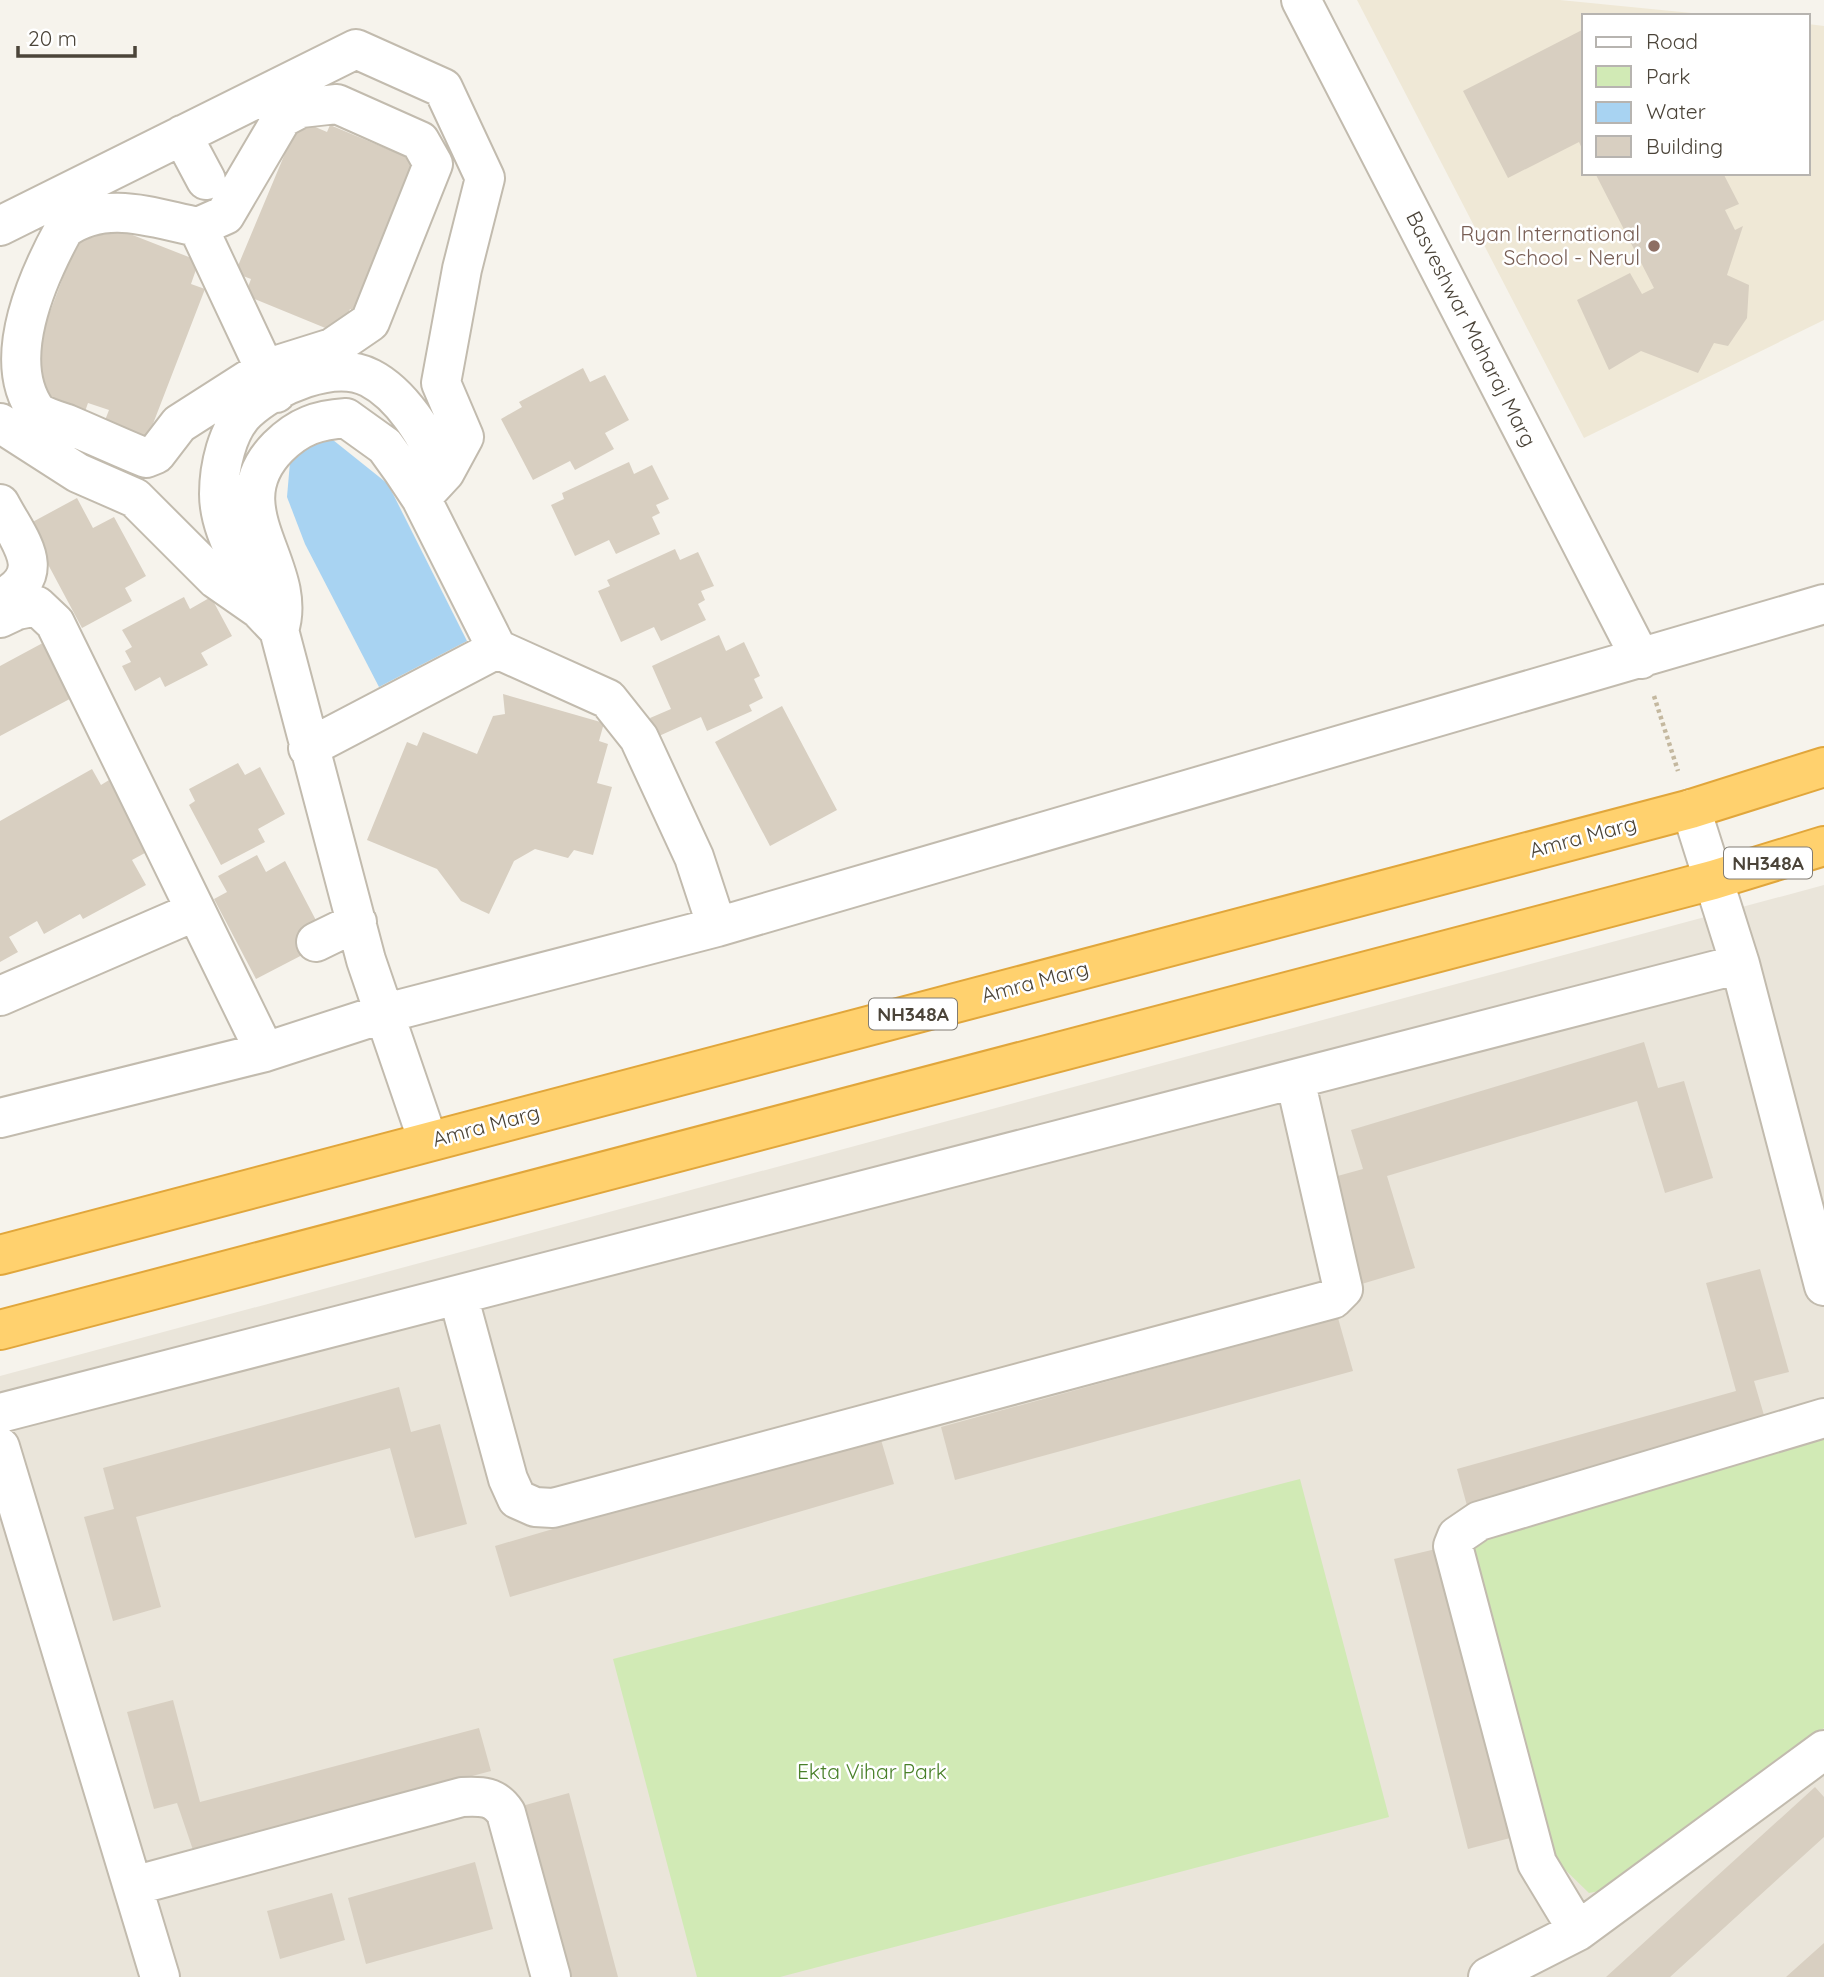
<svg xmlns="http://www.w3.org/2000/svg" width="1824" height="1977" viewBox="0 0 1824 1977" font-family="Quicksand,sans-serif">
	<rect width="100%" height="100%" fill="#f6f3ec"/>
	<path fill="#eae5da" d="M 1824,885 L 1824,1977 L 0,1977 L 0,1376 Z"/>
	<path fill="#efe8d6" d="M 1357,0 L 1560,0 L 1722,16 L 1584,16 L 1584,173 L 1808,173 L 1808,24 L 1824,26 L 1824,320 L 1584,438 Z"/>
	<path fill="#d1eab5" d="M 1824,1430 L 1824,1728 L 1610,1889 L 1589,1893 L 1553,1858 L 1466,1542 Z
		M 1300,1479 L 1389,1817 L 780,1977 L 697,1977 L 613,1659 Z"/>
	<path fill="#a8d3f2" d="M 333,440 L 388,484 L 467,641 L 379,687 L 305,544 L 287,497 L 290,462 L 309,444 Z"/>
	<path fill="#d8cfc1" d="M 1584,29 L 1584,153 L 1579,142 L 1508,178 L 1463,91 Z
		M 299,120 L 327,132 L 330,125 L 421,163 L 359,313 L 350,309 L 340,334 L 245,295 L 251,279 L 235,273 Z
		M 1595,173 L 1723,173 L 1739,204 L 1725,210 L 1735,230 L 1743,226 L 1727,275 L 1749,285 L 1747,318 L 1728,346 L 1714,343 L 1698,373 L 1641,351 L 1609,370 L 1577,300 L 1630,273 L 1642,294 L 1654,288 Z
		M 107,225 L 199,261 L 191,284 L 205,289 L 151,429 L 154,448 L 102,428 L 109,410 L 88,403 L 82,420 L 43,405 L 48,390 L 24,381 L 82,227 L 104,235 Z
		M 583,368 L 590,382 L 605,375 L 629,420 L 605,433 L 614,449 L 575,470 L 570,461 L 533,480 L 501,419 L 522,407 L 519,402 Z
		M 629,462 L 634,474 L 652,465 L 669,499 L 656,505 L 660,513 L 652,517 L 660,534 L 616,554 L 609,540 L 575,556 L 551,505 L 564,499 L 562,493 Z
		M 77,498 L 93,528 L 114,517 L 146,576 L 125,588 L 132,601 L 82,628 L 27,525 Z
		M 675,549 L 680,560 L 698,552 L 714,586 L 701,591 L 705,600 L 698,604 L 706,620 L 661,641 L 654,627 L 621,642 L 598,591 L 610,586 L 607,580 Z
		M 184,597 L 190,609 L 211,597 L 232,636 L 201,653 L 208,665 L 165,687 L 160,677 L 135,691 L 122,666 L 131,662 L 125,651 L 132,647 L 122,630 Z
		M 719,635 L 726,651 L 744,642 L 760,676 L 754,679 L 763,698 L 749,705 L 752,711 L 707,731 L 701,717 L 659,736 L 650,718 L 671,709 L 652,666 Z
		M 52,638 L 81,693 L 0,736 L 0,666 Z
		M 503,694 L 604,723 L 599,741 L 608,744 L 597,783 L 612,787 L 593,855 L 574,850 L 568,858 L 535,849 L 514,861 L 489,914 L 461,901 L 437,869 L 367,840 L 407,742 L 417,746 L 423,732 L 477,754 L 493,716 L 505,714 Z
		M 782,706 L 837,810 L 770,846 L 715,742 Z
		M 238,763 L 245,775 L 260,767 L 285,814 L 258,829 L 265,842 L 221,865 L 189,805 L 195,801 L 189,789 Z
		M 92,769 L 101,785 L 114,777 L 154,848 L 132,860 L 146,885 L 83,919 L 80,914 L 44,934 L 37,921 L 9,937 L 18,952 L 0,962 L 0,821 Z
		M 257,855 L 266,872 L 285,861 L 320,928 L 308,952 L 256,979 L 214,899 L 227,892 L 218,876 Z
		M 1644,1042 L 1658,1088 L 1684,1081 L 1713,1178 L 1665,1193 L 1637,1101 L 1387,1176 L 1415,1268 L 1355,1286 L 1323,1180 L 1363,1169 L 1351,1130 Z
		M 1760,1269 L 1789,1372 L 1754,1381 L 1768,1429 L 1469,1513 L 1457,1469 L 1736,1391 L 1706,1283 Z
		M 1338,1318 L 1353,1371 L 955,1480 L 941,1427 Z
		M 399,1387 L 411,1432 L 440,1424 L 467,1524 L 415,1538 L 390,1448 L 136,1517 L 161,1607 L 113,1621 L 84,1517 L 114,1509 L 103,1468 Z
		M 879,1433 L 894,1484 L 510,1597 L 495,1546 Z
		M 1440,1548 L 1514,1837 L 1468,1849 L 1394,1559 Z
		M 173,1700 L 200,1802 L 479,1728 L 491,1771 L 193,1850 L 177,1803 L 154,1809 L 127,1712 Z
		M 1815,1787 L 1824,1797 L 1824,1837 L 1670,1977 L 1606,1977 Z
		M 569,1793 L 618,1977 L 568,1977 L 522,1806 Z
		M 475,1862 L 493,1929 L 366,1964 L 348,1898 Z
		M 332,1893 L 345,1940 L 280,1959 L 267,1911 Z
		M 1824,1943 L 1824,1977 L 1786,1977 Z"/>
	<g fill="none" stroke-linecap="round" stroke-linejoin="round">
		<defs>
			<path id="minor" d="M 1301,0 L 1641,659
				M 182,135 L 206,180
				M 0,226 L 356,49 L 443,88 L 485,178 L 462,269 L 441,383 L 464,437 L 445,472 L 421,498
				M 198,227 C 152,218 106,199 64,229 C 36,280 0,362 37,412 C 45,417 58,421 67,424 C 93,435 119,447 146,458 L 156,454 L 179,424 L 265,369 L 332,348 L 370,322 L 433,164 L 420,141 L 337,104 L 301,108 L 282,118 L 225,215 L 198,227 L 276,393
				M 0,423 L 78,473 L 135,498 L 216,579 L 259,609 L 279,630 L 366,960 L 428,1141
				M 0,504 C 20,542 51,574 0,599
				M 259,609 C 248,572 219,534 219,494 C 219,468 227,429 247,411 C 274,386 334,359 370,378 C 405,396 427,439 445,472
				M 0,618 L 17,610 L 37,606 L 55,623 L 265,1052
				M 279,630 C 300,566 217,509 278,447 C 299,426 318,420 346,418 L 385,446 L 403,471 L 421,498 L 497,649 L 608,699 L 639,738 L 694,857 L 717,927
				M 308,748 L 497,649
				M 1691,809 L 1740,964 L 1824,1286
				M 316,942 L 357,922
				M 0,996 L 196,911
				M 0,1118 L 265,1052 L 382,1014 L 717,927 L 1824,604
				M 458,1295 L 508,1479 L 517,1499 L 535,1507 L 553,1508 L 1333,1299 L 1343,1289 L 1295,1079
				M 0,1413 L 1740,964
				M 0,1447 L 160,1977
				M 133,1886 L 462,1797 C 482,1796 495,1796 506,1813 L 551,1977
				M 1578,1931 L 1537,1863 L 1453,1546 L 1457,1536 L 1479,1521 L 1824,1418
				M 1488,1977 L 1578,1931 L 1824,1750"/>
			<path id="highway" d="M 0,1255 L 1691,809 L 1824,767
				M 0,1330 L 1713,880 L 1824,846"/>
		</defs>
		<use href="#minor" stroke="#c2bbae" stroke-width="42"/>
		<use href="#highway" stroke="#e1a63b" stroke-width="42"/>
		<path stroke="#c4b89f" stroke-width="4.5" stroke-dasharray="3.5 3.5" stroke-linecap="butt" d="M 1654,696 L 1678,771"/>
		<use href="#minor" stroke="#fff" stroke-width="38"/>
		<use href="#highway" stroke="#ffd16e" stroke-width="38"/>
	</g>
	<circle fill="#8d6e63" stroke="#fff" stroke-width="2.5" cx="1654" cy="246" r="7"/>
	<g text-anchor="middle" stroke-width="5" stroke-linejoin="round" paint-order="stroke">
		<g fill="#fff" stroke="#817c74" stroke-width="2">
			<rect x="1724" y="847.5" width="88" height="31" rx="5"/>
			<rect x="869" y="998.5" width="88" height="31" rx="5"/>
		</g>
		<g font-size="19" font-weight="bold" fill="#4b4439">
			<text x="1768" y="870">NH348A</text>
			<text x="913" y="1021">NH348A</text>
		</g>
		<g font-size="21" fill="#785e54" stroke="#fff" text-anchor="end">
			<text x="1640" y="241">Ryan International<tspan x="1640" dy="24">School - Nerul</tspan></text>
		</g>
		<g font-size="21" fill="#4b4439" stroke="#fff">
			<text transform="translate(1471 329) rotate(63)" y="7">Basveshwar Maharaj Marg</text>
			<text transform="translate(1583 837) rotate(-15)" y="7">Amra Marg</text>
			<text transform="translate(1035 982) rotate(-15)" y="7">Amra Marg</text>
			<text transform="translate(486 1126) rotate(-15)" y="7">Amra Marg</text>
		</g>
		<g font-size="21" fill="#498029" stroke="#fff">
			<text x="872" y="1779">Ekta Vihar Park</text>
		</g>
	</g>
	<rect x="1582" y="14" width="228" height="161" fill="#ffffff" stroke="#b7b4b0" stroke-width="2"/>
	<rect x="1596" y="37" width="35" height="10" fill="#ffffff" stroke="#b7b4b0" stroke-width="2"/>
	<text x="1646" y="49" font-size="21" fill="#4b4439">Road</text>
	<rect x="1596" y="66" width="35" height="21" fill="#d1eab5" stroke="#b7b4b0" stroke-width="2"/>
	<text x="1646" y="84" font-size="21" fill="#4b4439">Park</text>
	<rect x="1596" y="102" width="35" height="21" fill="#a8d3f2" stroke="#b7b4b0" stroke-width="2"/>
	<text x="1646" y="119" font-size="21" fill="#4b4439">Water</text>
	<rect x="1596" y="136" width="35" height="21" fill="#d8cfc1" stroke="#b7b4b0" stroke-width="2"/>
	<text x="1646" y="154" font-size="21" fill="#4b4439">Building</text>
	<path d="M18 46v10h117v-10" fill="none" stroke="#4b4439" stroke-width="3.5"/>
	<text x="28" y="46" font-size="21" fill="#4b4439" stroke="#ffffff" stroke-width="5" paint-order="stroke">20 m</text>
</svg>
